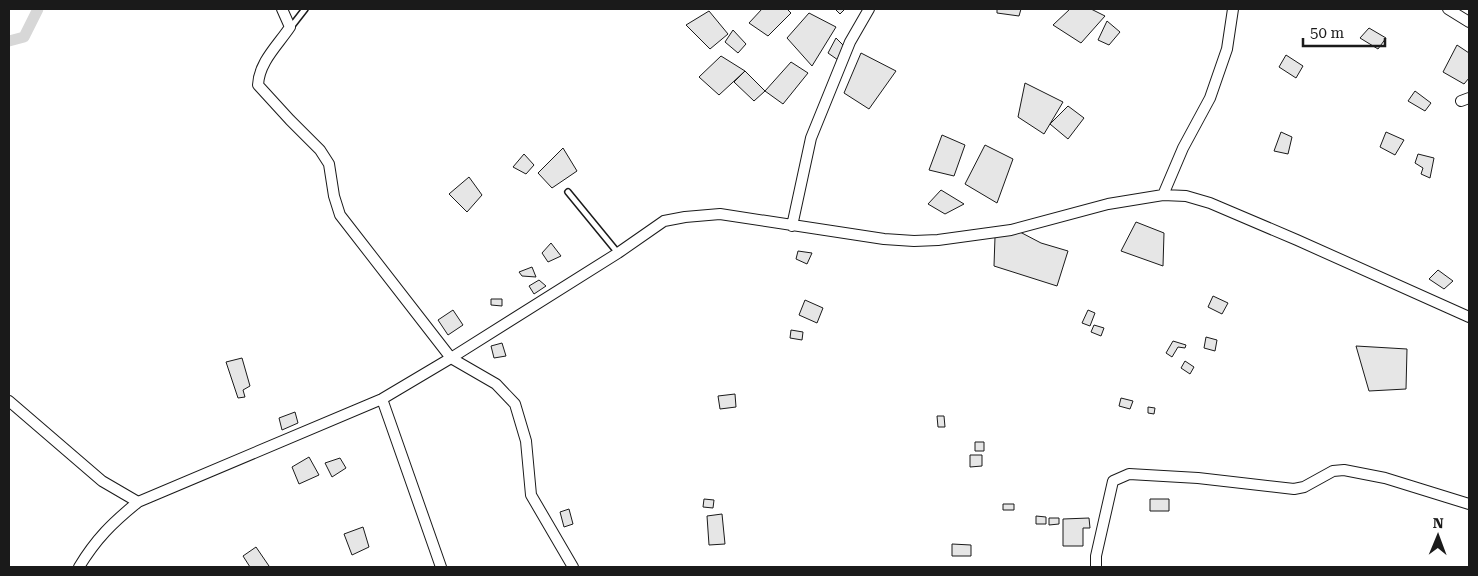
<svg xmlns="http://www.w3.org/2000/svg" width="1478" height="576" viewBox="0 0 1478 576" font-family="'Roboto Serif',serif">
	<rect width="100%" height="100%" fill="#fff"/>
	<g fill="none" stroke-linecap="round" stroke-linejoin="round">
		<path stroke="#d7d7d7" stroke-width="11" d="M 9,41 L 24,37 L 38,9"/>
	</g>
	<path fill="#e6e6e6" stroke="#1a1a1a" d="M 762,9 L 787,9 L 791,13 L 768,36 L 749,23 Z
		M 835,9 L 845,9 L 840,14 Z
		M 997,9 L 1021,9 L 1019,16 L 997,13 Z
		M 1070,9 L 1091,9 L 1105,16 L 1081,43 L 1053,25 Z
		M 709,11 L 728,34 L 710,49 L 686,25 Z
		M 809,13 L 836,27 L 812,66 L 787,38 Z
		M 1107,21 L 1120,32 L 1109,45 L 1098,40 Z
		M 1369,28 L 1386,38 L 1378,49 L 1360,38 Z
		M 733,30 L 746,44 L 738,53 L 725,42 Z
		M 836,38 L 845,47 L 838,60 L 828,53 Z
		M 1457,45 L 1469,53 L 1469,78 L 1464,84 L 1443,72 Z
		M 861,53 L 896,71 L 869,109 L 844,93 Z
		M 1286,55 L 1303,66 L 1296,78 L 1279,67 Z
		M 721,56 L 745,71 L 719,95 L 699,77 Z
		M 791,62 L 808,73 L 783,104 L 765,91 Z
		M 745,71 L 765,91 L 754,101 L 734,82 Z
		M 1025,83 L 1063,102 L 1044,134 L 1018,117 Z
		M 1415,91 L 1431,103 L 1425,111 L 1408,101 Z
		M 1068,106 L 1084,118 L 1068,139 L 1050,124 Z
		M 1281,132 L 1292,137 L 1288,154 L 1274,151 Z
		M 1386,132 L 1404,140 L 1395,155 L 1380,147 Z
		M 942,135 L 965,145 L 954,176 L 929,170 Z
		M 985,145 L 1013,159 L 997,203 L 965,184 Z
		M 563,148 L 577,171 L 552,188 L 538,173 Z
		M 524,154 L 534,165 L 526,174 L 513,167 Z
		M 1418,154 L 1434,158 L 1430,178 L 1421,174 L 1423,168 L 1415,163 Z
		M 469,177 L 482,195 L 467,212 L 449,194 Z
		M 941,190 L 964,204 L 945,214 L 928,204 Z
		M 1136,222 L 1164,233 L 1163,266 L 1121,251 Z
		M 1020,232 L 1041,243 L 1068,251 L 1057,286 L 994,266 L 995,237 Z
		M 551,243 L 561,256 L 548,262 L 542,253 Z
		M 798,251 L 812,253 L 807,264 L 796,259 Z
		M 532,267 L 536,277 L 522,276 L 519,272 Z
		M 1438,270 L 1453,281 L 1444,289 L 1429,279 Z
		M 539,280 L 546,286 L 534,294 L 529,286 Z
		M 1213,296 L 1228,303 L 1222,314 L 1208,307 Z
		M 491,299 L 502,299 L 502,306 L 491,305 Z
		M 805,300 L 823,308 L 817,323 L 799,315 Z
		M 453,310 L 463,325 L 448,335 L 438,320 Z
		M 1088,310 L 1095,313 L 1090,326 L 1082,323 Z
		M 1094,325 L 1104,328 L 1101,336 L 1091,332 Z
		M 791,330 L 803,332 L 802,340 L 790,338 Z
		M 1206,337 L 1217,340 L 1215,351 L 1204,348 Z
		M 1173,341 L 1186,345 L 1185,348 L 1178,347 L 1172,357 L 1166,353 Z
		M 502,343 L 506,356 L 494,358 L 491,346 Z
		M 1356,346 L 1407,349 L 1406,389 L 1369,391 Z
		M 242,358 L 250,386 L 243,390 L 245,397 L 238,398 L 226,362 Z
		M 1185,361 L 1194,367 L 1190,374 L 1181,368 Z
		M 735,394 L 736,407 L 720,409 L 718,396 Z
		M 1121,398 L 1133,401 L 1130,409 L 1119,406 Z
		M 1148,407 L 1155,408 L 1154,414 L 1148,413 Z
		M 295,412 L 298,423 L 282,430 L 279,418 Z
		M 937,416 L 944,416 L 945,427 L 938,427 Z
		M 975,442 L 984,442 L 984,451 L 975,451 Z
		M 970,455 L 982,455 L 982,466 L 970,467 Z
		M 309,457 L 319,475 L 299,484 L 292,467 Z
		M 340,458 L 346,468 L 332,477 L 325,463 Z
		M 704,499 L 714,500 L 713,508 L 703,507 Z
		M 1150,499 L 1169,499 L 1169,511 L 1150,511 Z
		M 1003,504 L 1014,504 L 1014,510 L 1003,510 Z
		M 569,509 L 573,524 L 564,527 L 560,512 Z
		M 722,514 L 725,544 L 709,545 L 707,516 Z
		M 1036,516 L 1046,517 L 1046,524 L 1036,524 Z
		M 1049,518 L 1059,518 L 1059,524 L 1049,525 Z
		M 1089,518 L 1090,528 L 1083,528 L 1083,546 L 1063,546 L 1063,519 Z
		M 363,527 L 369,547 L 352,555 L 344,534 Z
		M 952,544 L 971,545 L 971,556 L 952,556 Z
		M 256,547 L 269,566 L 267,567 L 250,567 L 243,556 Z"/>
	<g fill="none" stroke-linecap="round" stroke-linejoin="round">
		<defs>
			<path id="service" d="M 291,27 L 305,9
				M 568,192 L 618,253"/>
			<path id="minor" d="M 282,9 L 290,27 C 278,45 259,62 258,85 L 290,120 L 320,150 L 329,164 L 334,196 L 340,215 L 451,358 L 496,384 L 515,404 L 526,441 L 531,495 L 573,567
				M 1448,9 L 1469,22
				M 1461,101 L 1469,98
				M 1163,195 L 1183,148 L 1210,98 L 1227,49 L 1233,9
				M 792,226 L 811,138 L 850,42 L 869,9
				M 382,399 L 441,567
				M 9,401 L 102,481 L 138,502
				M 79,567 C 96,539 112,523 138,502 L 382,399 L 451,358 L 618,253 L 664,221 L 685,217 L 720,214 L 884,239 L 914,241 L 938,240 L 1011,230 L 1108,204 L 1163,195 L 1186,196 L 1210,203 L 1297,240 L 1469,317
				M 1096,567 L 1096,556 L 1113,481 L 1129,474 L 1198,478 L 1294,489 L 1304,487 L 1333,471 L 1344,470 L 1385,478 L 1469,504"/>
		</defs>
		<use href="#service" stroke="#1a1a1a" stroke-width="8"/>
		<use href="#minor" stroke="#1a1a1a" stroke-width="12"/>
		<use href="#service" stroke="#fff" stroke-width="5"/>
		<use href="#minor" stroke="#fff" stroke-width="10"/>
	</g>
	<rect width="1478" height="576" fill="none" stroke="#1a1a1a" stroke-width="20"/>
	<g transform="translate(1438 536) rotate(1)" stroke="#ffffff" stroke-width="4" paint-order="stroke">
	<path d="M0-4L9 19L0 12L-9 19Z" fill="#1a1a1a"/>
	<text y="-8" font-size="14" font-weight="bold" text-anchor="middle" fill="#1a1a1a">N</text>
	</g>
	<path d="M1303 38v8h82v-8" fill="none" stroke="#1a1a1a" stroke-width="2.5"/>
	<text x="1310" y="38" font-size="15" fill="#1a1a1a" stroke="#ffffff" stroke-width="4" paint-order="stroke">50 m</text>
</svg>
